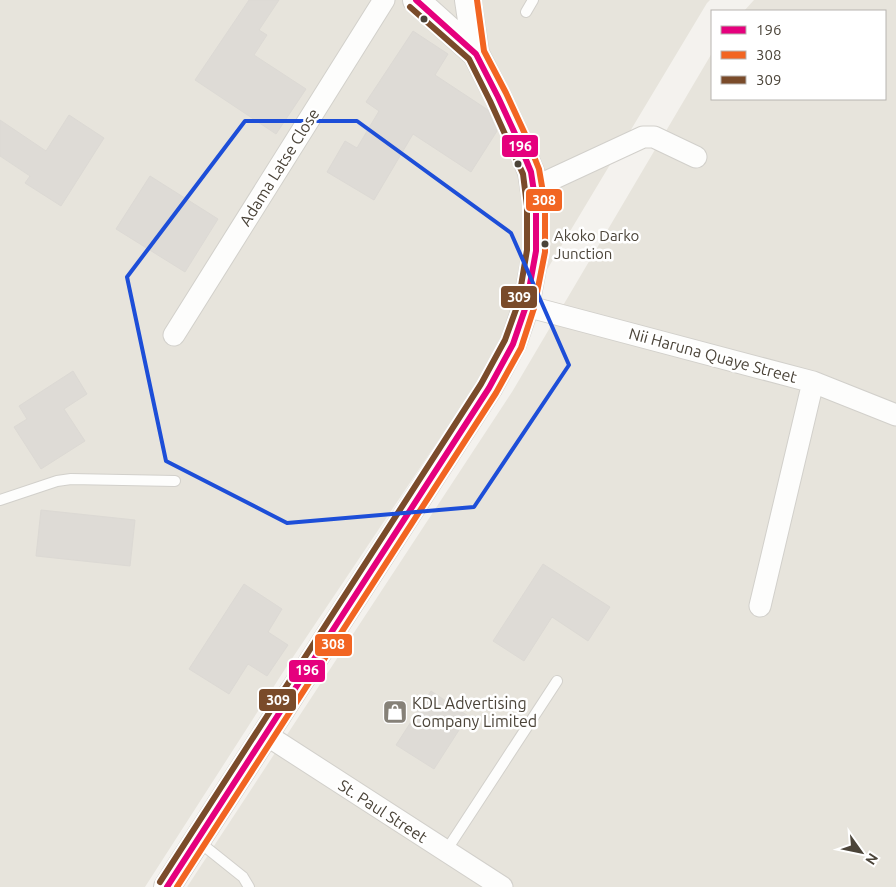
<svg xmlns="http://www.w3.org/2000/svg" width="896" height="887" viewBox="0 0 896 887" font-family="Ubuntu,sans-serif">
	<rect width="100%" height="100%" fill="#f4f2ee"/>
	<path fill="#e7e4dc" d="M 0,0 L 710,0 L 707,3 L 497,353 L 287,666 L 145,887 L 0,887 Z
		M 754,0 L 896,0 L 896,887 L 187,887 L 512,392 L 712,53 L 712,99 L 885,99 L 885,11 L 744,11 Z"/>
	<path fill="#dedbd6" stroke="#dcd9d4" d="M 249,0 L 279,0 L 259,30 L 267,35 L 254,55 L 306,89 L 276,134 L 195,80 Z
		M 413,31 L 448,54 L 435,75 L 488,110 L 497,131 L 471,172 L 413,134 L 374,200 L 327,172 L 345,141 L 357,148 L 379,111 L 366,102 Z
		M 69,115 L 104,138 L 61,206 L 25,183 L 30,176 L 0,156 L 0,120 L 46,151 Z
		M 150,176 L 218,219 L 185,272 L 116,229 Z
		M 73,371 L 87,394 L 64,409 L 85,441 L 41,469 L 14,427 L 27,419 L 19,406 Z
		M 41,510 L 135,520 L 130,566 L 36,556 Z
		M 543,564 L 610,607 L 588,641 L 552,617 L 524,661 L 493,641 Z
		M 244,584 L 282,609 L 268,632 L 288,645 L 267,676 L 248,664 L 229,694 L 189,669 Z
		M 431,691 L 468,716 L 434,769 L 396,745 Z"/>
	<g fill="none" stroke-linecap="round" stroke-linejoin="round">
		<defs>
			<path id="service" d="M 526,12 L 533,0
				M 0,500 L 57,481 L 71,479 L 175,481
				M 198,841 L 243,877 L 249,887
				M 446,851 L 557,681"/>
			<path id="minor" d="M 533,188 L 643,137 L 654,137 L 696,157
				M 526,306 L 813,382 L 896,415
				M 174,335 L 384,0
				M 760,606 L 813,382
				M 265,734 L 502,887"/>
			<path id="tertiary" d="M 416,0 L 476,54
				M 167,887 L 489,388 L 513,344 L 526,306 L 536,251 L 536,205 L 531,172 L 517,138 L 498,97 L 476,54 L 468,0"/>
		</defs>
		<use href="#service" stroke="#d2d0cb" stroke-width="12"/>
		<use href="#minor" stroke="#d2d0cb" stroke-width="23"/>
		<use href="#tertiary" stroke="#d2d0cb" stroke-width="28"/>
		<use href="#service" stroke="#fdfdfc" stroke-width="10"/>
		<use href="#minor" stroke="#fdfdfc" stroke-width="21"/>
		<use href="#tertiary" stroke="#fdfdfc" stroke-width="26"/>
		<defs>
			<path id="bus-1" d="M 167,887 L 489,388 L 513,344 L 526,306 L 536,251 L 536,205 L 531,172 L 517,138 L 498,97 L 476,54 L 416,0"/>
			<path id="bus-2" d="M 177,887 L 496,393 L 521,348 L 534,308 L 545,252 L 545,204 L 539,169 L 525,134 L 506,93 L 484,51 L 477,0"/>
			<path id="bus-3" d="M 160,882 L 481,384 L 505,340 L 518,304 L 527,250 L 527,206 L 523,174 L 490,101 L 469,59 L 410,7"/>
		</defs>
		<use href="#bus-1" stroke="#fff" stroke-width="10"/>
		<use href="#bus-2" stroke="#fff" stroke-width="10"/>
		<use href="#bus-3" stroke="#fff" stroke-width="10"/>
		<use href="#bus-1" stroke="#e5007d" stroke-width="6"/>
		<use href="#bus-2" stroke="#f26522" stroke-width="6"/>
		<use href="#bus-3" stroke="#7a4b2a" stroke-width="6"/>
	</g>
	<path fill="none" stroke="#1d4ed8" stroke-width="4" stroke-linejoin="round" d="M 245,121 L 357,121 L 511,233 L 569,365 L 474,507 L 287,523 L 166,461 L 127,277 Z"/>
	<defs>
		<symbol id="shop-square" viewBox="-11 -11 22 22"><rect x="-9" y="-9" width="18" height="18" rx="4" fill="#868178" stroke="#fff"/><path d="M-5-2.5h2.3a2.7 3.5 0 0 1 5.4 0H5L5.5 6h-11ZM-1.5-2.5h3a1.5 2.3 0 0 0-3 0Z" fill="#fff"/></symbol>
	</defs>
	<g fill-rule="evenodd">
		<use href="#shop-square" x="381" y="698" width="28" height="28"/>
	</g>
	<g fill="#4b4439" stroke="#fff" stroke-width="2">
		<circle cx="424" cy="19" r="4.5"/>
		<circle cx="518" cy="164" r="4.5"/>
		<circle cx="545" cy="244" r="4.5"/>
	</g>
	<g text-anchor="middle" stroke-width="5" stroke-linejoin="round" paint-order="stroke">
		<g font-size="15" fill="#4b4439" stroke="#fff" text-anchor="start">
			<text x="554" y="241">Akoko Darko<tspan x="554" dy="18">Junction</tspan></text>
		</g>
		<g font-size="16" fill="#4b4439" stroke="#fff">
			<text transform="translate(279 167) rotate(-58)" y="6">Adama Latse Close</text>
			<text transform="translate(713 355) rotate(15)" y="6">Nii Haruna Quaye Street</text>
			<text transform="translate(383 811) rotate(33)" y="6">St. Paul Street</text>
		</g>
		<g font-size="16" fill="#4b4439" stroke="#fff" text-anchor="start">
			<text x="412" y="709">KDL Advertising<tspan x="412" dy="18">Company Limited</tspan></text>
		</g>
	</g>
	<g stroke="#fff" stroke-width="2">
		<rect x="501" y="134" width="38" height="24" rx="5" fill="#e5007d"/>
		<rect x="525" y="188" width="38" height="24" rx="5" fill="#f26522"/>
		<rect x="500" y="285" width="38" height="24" rx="5" fill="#7a4b2a"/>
		<rect x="314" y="633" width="39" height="24" rx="5" fill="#f26522"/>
		<rect x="288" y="659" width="38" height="24" rx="5" fill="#e5007d"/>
		<rect x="258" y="688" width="39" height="24" rx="5" fill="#7a4b2a"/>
	</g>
	<g font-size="14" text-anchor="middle" font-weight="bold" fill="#fff">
		<text x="520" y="151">196</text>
		<text x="544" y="205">308</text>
		<text x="519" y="302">309</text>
		<text x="333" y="649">308</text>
		<text x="307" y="675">196</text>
		<text x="278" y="705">309</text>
	</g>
	<rect x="711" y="10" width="175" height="90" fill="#ffffff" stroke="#b7b4b0"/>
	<rect x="721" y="26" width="25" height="8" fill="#e5007d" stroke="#b7b4b0"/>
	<text x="756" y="35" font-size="15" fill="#4b4439">196</text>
	<rect x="721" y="51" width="25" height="8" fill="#f26522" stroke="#b7b4b0"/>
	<text x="756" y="60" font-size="15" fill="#4b4439">308</text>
	<rect x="721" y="76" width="25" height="8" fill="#7a4b2a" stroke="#b7b4b0"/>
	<text x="756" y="85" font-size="15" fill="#4b4439">309</text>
	<g transform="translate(861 852) rotate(123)" stroke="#ffffff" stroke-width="4" paint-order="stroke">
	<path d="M0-4L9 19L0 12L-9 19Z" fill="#4b4439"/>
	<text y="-8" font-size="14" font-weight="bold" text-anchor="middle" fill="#4b4439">N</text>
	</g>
</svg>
